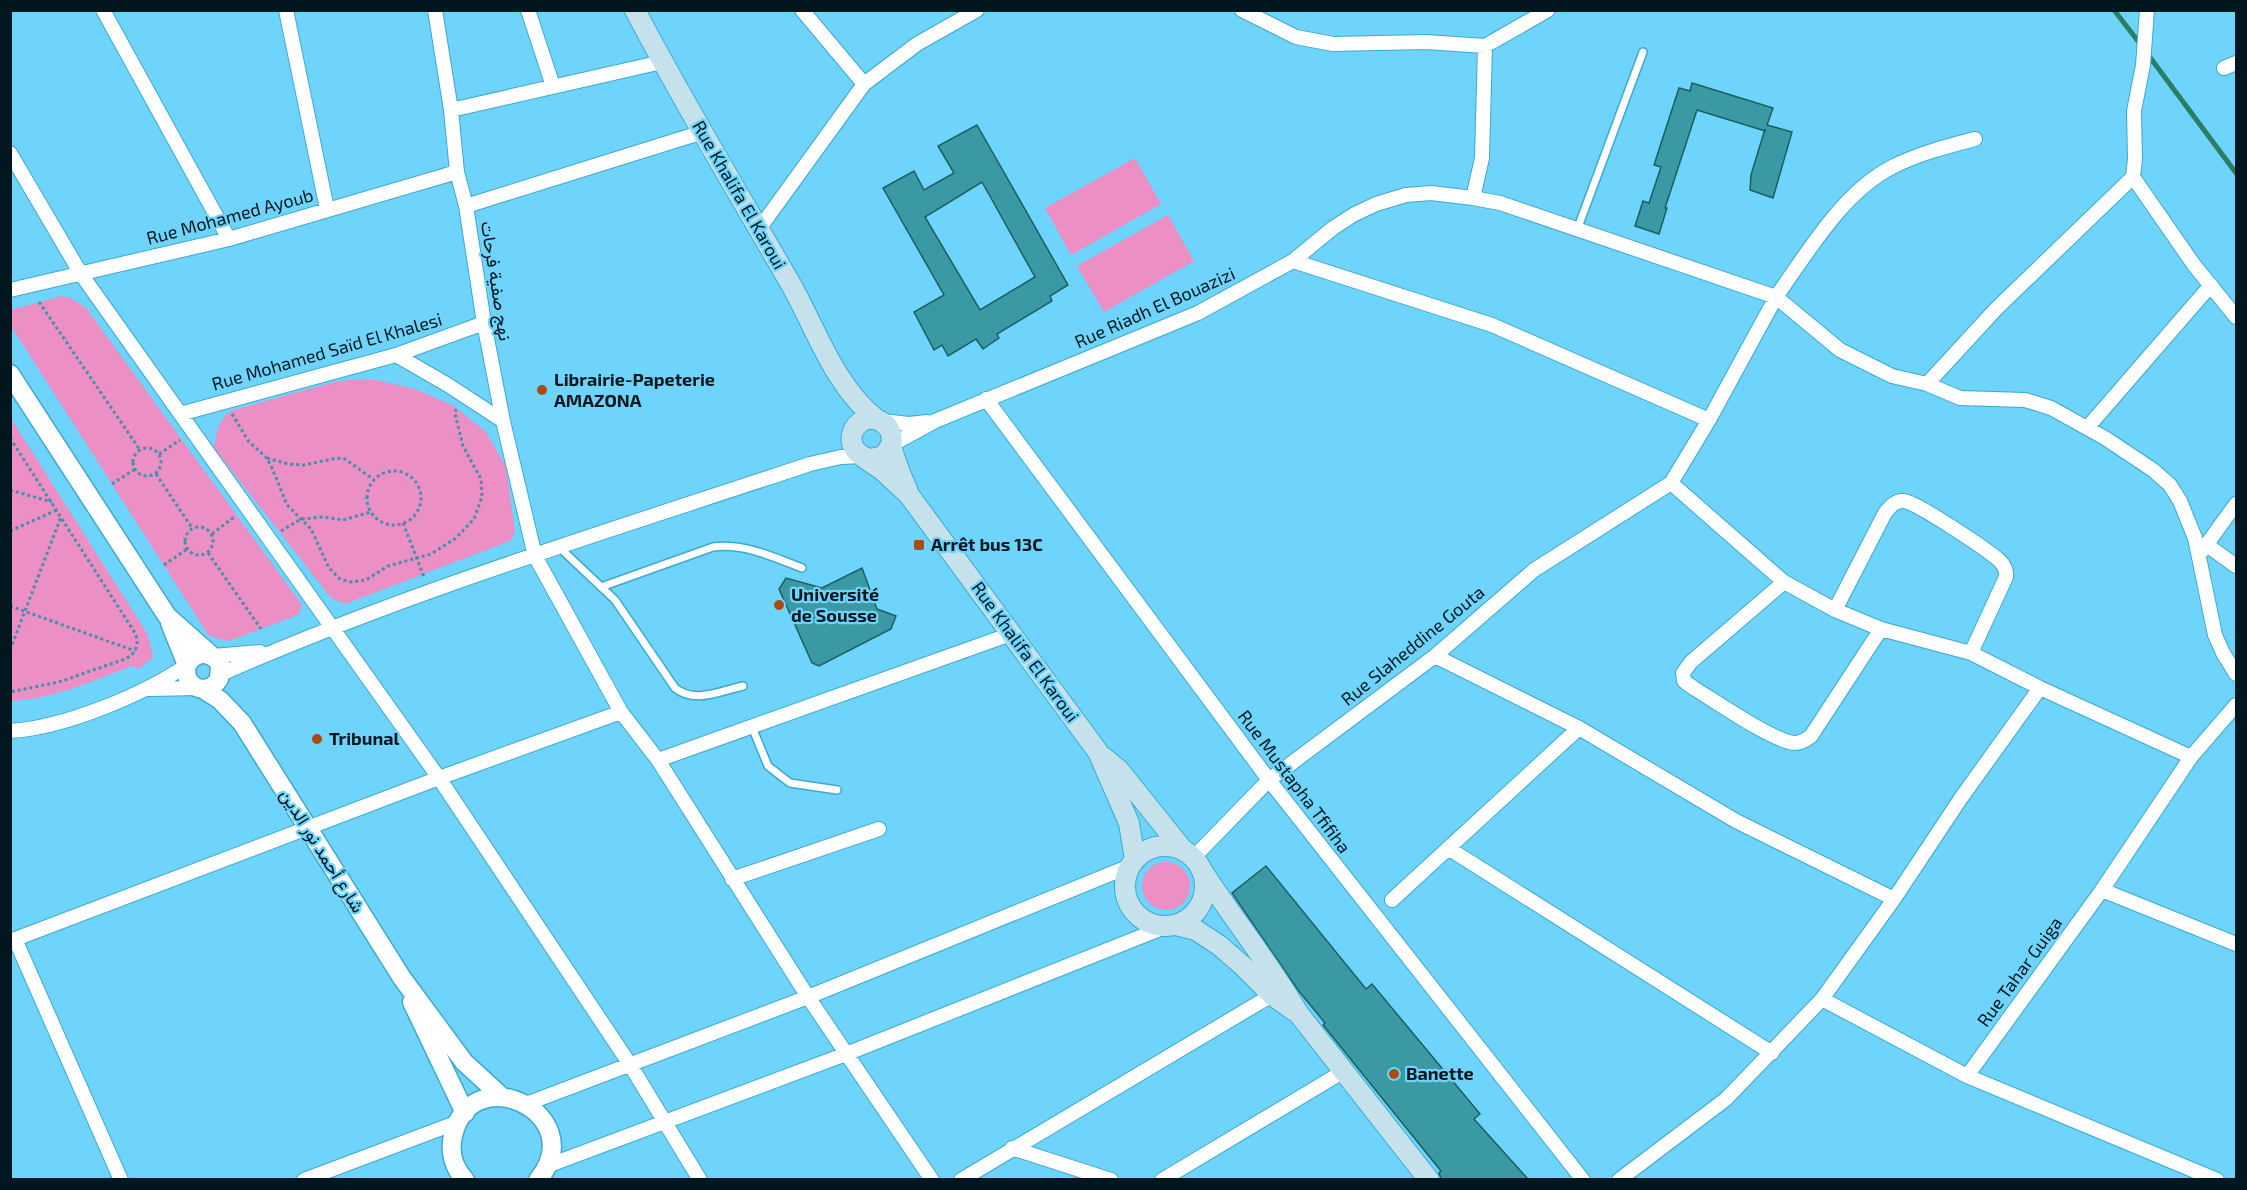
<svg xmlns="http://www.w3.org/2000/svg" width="2247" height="1190" viewBox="0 0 2247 1190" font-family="'Exo 2',Vazirmatn,sans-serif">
	<rect width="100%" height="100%" fill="#6fd4fb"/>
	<path fill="#eb8fc4" d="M 1135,158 L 1161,204 L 1071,255 L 1045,208 Z
		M 1168,215 L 1194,261 L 1104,312 L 1077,266 Z
		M 61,296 L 72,299 L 86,308 L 302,605 L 298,615 L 229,641 L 209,636 L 11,326 L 11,310 Z
		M 358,379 L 376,380 L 415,389 L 454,406 L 486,432 L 506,467 L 515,532 L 510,541 L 345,604 L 331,598 L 214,448 C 216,432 218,422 230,411 L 334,382 Z
		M 10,417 L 148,635 L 153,657 L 139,669 L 132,666 C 92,681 54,699 11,701 Z
		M1142 886a24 24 0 1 1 48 0a24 24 0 1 1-48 0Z"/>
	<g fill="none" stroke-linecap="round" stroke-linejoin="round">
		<path stroke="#2a7e64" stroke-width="5" d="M 2114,10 L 2141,45
			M 2146,52 L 2236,173"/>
	</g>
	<path fill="#3b99a3" stroke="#1c5e65" stroke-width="1.5" fill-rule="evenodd" d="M 1692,83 L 1773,108 L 1767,125 L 1792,132 L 1773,198 L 1750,190 L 1751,175 L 1765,129 L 1765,131 L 1697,110 L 1665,208 L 1667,208 L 1659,234 L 1635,226 L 1643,201 L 1649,203 L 1661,167 L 1654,165 L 1679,88 L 1690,91 Z
		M 977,125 L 1068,285 L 1050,296 L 1052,301 L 997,334 L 999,338 L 983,349 L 976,339 L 948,356 L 942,345 L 934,350 L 914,312 L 944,295 L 883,188 L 914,171 L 924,190 L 954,173 L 938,146 ZM 982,182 L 1035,277 L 980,310 L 925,217 Z
		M 862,568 L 877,609 L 896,616 L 891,629 L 819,666 L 812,663 L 779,589 L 786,578 L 822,588 Z
		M 1266,866 L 1366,989 L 1372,984 L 1480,1114 L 1474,1119 L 1528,1179 L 1441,1179 L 1439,1173 L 1441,1171 L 1323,1025 L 1325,1023 L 1298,990 L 1232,893 Z"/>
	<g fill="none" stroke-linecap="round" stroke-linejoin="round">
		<defs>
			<path id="service" d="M 1577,230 L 1643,52
				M 560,548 L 615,600 L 675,688 C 695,704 720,691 743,686
				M 601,587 L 713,547 C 745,543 773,557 802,568
				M 752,727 L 768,766 L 790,783 L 837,790"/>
			<path id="minor" d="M 103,10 L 229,239
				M 286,10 L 327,209
				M 435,10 L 451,110 L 457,172 L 466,206 L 484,323 L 503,421 L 535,556 L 621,712
				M 528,10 L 553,86
				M 802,10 L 864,84
				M 1242,10 L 1296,37 L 1333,44 L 1426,42 L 1485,46
				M 2147,10 L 2143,65 L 2134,111 L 2135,159 L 2133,177 L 2194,265 L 2236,317
				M 2224,68 L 2236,63
				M 451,110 L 662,62
				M 1975,139 C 1948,146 1917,154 1892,167 C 1842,193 1808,252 1776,297 L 1840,350 L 1892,376 L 1927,384 L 1960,398 L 2025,400 L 2051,408 L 2105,438 L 2153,470 L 2170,485 L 2180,501 L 2195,538 L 2215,635 L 2223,653 L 2236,674
				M 10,153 L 81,274 L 439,778 L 629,1063 L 700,1180
				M 1473,198 L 1500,203 L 1776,297 L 1709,420 L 1671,483 L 1784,582 L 1835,610 L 1881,629 L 1971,653 L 2040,688 L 2191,757 L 2102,890 L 2236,944
				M 466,206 L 703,132
				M 759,229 L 864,84 L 917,44 L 977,10
				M 1293,261 L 1492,325 L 1709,420
				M 10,290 L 229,239 L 457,172
				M 396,355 L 448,385 L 503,421
				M 1927,384 L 1996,309 L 2133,177
				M 986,399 L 1269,780 L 1583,1180
				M 180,414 L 396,355 L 484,323
				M 882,421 L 909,424 L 927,422
				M 2087,428 L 2211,285
				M 891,445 L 935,421 L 1198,313 L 1293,261 L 1333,228 L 1353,215 L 1376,204 L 1406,195 L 1431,193 L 1473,198 L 1482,158 L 1485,46 L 1548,10
				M 2207,545 L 2236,566
				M 2199,555 L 2236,504
				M 1784,582 L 1691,662 L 1683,673 L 1684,681 L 1695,689 C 1717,702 1771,740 1794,743 C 1801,743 1806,740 1811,736 L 1881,629
				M 1835,610 L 1885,513 C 1890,507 1895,500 1904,501 C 1918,503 1986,549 1999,560 C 2004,565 2007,570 2006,577 L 1971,653
				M 213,656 L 260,652
				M 1435,656 L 1579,728 L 1736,821 L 1894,899
				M 221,674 C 412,590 612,530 810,464 L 841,457 L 861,456
				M 150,689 L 198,688
				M 10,731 C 63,728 143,695 187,665
				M 2191,757 L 2236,705
				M 658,760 L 1011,634
				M 1448,848 L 1772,1053
				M 1194,857 L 1269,780 L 1435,656 L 1534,570 L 1671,483
				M 732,879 L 879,829
				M 1392,900 L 1579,728
				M 15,939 L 121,1180
				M 10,941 L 439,778 L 621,712 L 658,760 L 808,997 L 932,1180
				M 1822,999 L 1967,1076 L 2217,1180
				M 1967,1076 L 2102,890
				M 526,1104 L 808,997 L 1130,866
				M 1012,1148 L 1111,1180
				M 547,1166 L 846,1054 L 1165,927
				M 304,1180 L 458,1122
				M 961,1180 L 1272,995
				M 1162,1180 L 1344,1071
				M 1619,1180 L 1726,1099 L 1822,999 L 1894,899 L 1961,798 L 2040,688"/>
			<path id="tertiary" d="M 10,374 L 167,616 L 211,655
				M 170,623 L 187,665 C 182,687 207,698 219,679 L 220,664 C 210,650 195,651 187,665
				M 203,689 L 220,700 L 242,723 L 402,978 L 464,1062 L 502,1097
				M 412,1002 L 465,1113
				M 465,1180 C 454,1168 449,1152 453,1136 C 471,1056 592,1114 538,1180"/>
			<path id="secondary" d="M 635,10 C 683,102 737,191 789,281 C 816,328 833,384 876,419
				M 891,445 L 884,456 L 871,459 C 836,451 854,409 880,421 C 884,423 888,426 890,431 C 893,437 891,443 892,449 C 896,463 901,476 907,489
				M 864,458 L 882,470 L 909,495 L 1098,752 L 1129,823 L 1135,860
				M 1103,757 L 1119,770 L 1183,850
				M1125 886a40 40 0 1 1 80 0a40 40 0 1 1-80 0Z
				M 1203,872 C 1234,920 1270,964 1298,1013 L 1429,1180
				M 1176,925 L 1196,930 L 1220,946 L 1243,966 L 1272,995 L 1293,1010"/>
		</defs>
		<use href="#service" stroke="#3ea8cd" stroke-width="10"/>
		<use href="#minor" stroke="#3ea8cd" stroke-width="16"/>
		<use href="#tertiary" stroke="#3ea8cd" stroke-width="21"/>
		<use href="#secondary" stroke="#3ea8cd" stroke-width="22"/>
		<path stroke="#468ea9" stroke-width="3" stroke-dasharray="3 3" stroke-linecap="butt" d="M 39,302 L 140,450
			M 232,414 L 249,442 L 266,457 L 272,468 L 287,505 L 311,529 L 329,568 L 340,579 L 351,582 L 366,580 L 388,566 L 431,554 L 456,538 L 474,519 L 482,497 L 481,479 L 463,446 L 455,414 L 456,409
			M 10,438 L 135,633 C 140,644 136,654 125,659 L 59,682 L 10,692
			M133 462a14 14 0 1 1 28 0a14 14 0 1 1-28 0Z
			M 159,454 L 180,440
			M 267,458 L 288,464 L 304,465 L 337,458 L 345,459 L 374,480
			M367 498a27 27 0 1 1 54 0a27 27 0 1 1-54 0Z
			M 156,474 L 192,528
			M 112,484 L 135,469
			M 10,490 L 52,502
			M 403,523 L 424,577
			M185 541a14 14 0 1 1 28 0a14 14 0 1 1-28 0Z
			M 10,531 L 57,510
			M 281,531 L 301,519 L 323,517 L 343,520 L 371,512
			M 212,534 L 234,517
			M 208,553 L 261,629
			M 164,565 L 187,549
			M 10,606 L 135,651
			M 10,650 L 61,517"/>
		<use href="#service" stroke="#fff" stroke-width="7"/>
		<use href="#minor" stroke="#fff" stroke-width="14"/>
		<use href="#tertiary" stroke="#fff" stroke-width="18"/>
		<use href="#secondary" stroke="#c5e2ec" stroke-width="20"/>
	</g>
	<g fill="#ad4a10" stroke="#6fd4fb" stroke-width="2">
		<circle cx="542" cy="390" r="6"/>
		<rect x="913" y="539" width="12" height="12" rx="3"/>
		<circle cx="779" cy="605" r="6"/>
		<circle cx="317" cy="739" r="6"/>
		<circle cx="1394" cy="1074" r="6"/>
	</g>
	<g text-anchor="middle" stroke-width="4.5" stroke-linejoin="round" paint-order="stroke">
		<g font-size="18" fill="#01161e" stroke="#6fd4fb">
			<text transform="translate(739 195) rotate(60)" y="6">Rue Khalifa El Karoui</text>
			<text transform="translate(230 217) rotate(-15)" y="6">Rue Mohamed Ayoub</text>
			<text transform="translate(496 281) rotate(81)" y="6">نهج صفية فرحات</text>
			<text transform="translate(1155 308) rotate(-24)" y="6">Rue Riadh El Bouazizi</text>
			<text transform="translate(327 352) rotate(-16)" y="6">Rue Mohamed Saïd El Khalesi</text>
			<text transform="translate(1413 646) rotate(-39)" y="6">Rue Slaheddine Gouta</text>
			<text transform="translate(1025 652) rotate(54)" y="6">Rue Khalifa El Karoui</text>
			<text transform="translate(1294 782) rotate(53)" y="6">Rue Mustapha Tfifiha</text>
			<text transform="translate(322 851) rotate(58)" y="6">شارع أحمد نور الدين</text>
			<text transform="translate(2020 972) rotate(-54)" y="6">Rue Tahar Guiga</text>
		</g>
		<g font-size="18" font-weight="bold" fill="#01161e" stroke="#6fd4fb" text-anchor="start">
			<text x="554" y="386">Librairie-Papeterie<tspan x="554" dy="21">AMAZONA</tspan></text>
			<text x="931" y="551">Arrêt bus 13C</text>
			<text x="791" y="601">Université<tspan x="791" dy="21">de Sousse</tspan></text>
			<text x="329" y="745">Tribunal</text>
			<text x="1406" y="1080">Banette</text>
		</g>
	</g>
	<rect width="2247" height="1190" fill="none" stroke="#01161e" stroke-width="24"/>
</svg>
